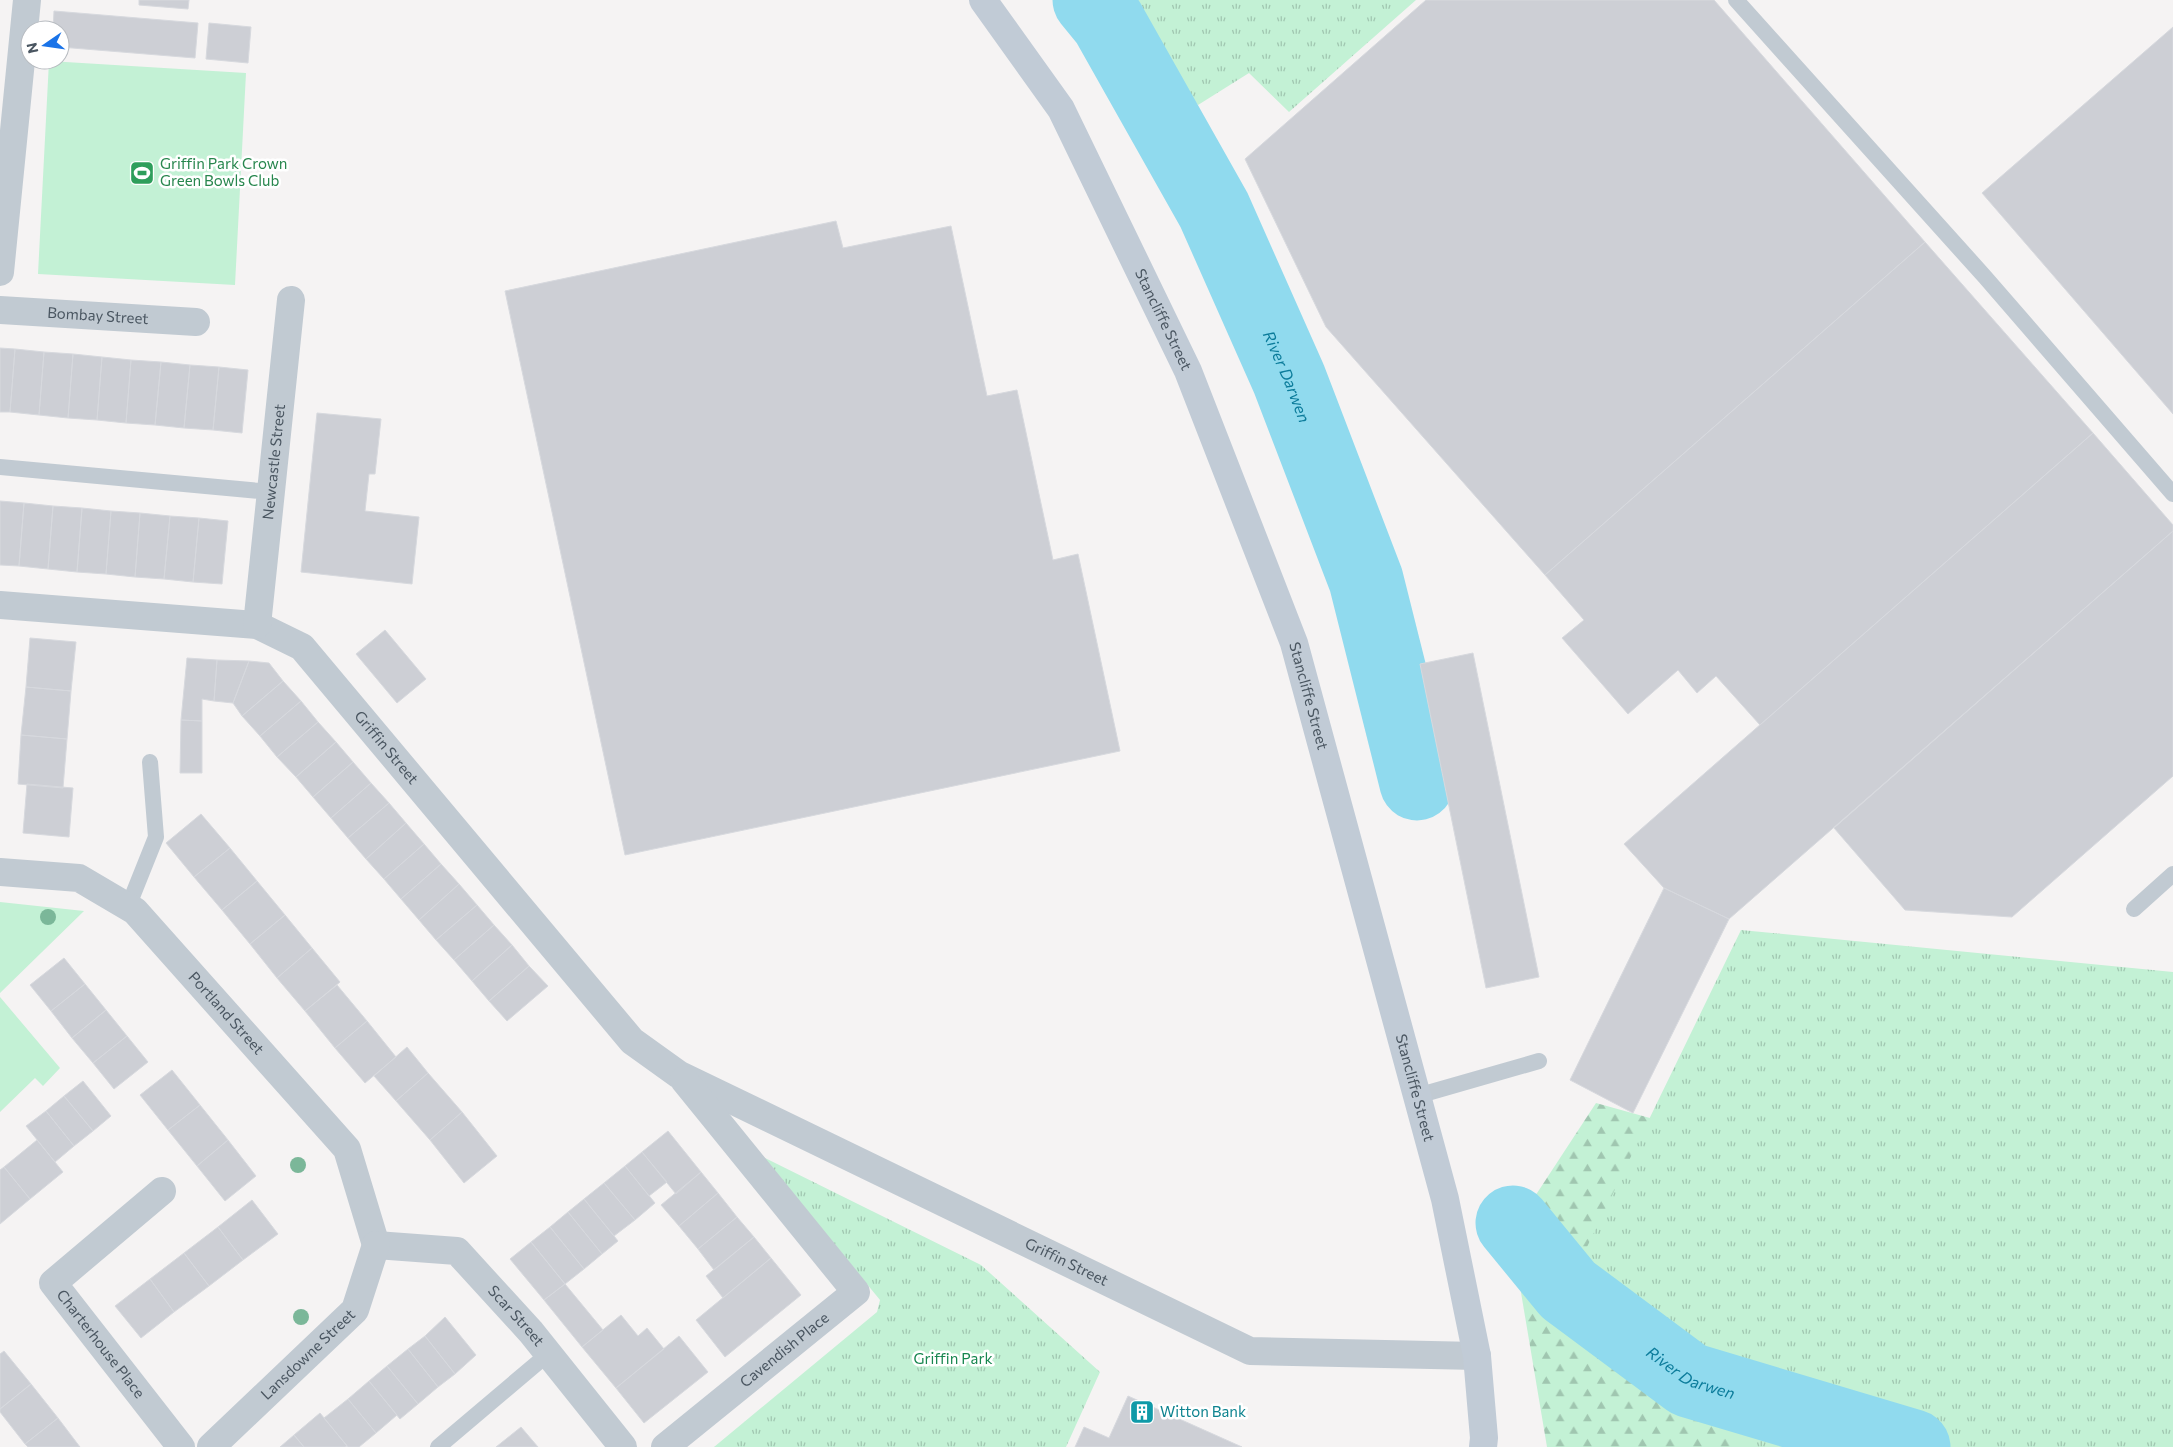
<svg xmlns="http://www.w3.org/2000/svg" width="2173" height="1447" viewBox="0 0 2173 1447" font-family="Commissioner,sans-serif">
	<defs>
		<pattern id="forest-firs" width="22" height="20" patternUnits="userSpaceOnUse" patternTransform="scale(1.25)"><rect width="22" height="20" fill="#c3f1d5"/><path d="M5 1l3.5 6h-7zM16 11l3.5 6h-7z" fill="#a0c6b0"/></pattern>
		<pattern id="park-tufts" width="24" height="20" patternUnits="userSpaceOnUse" patternTransform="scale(1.25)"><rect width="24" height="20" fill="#c3f1d5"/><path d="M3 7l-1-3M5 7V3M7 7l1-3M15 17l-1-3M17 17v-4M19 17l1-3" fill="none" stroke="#a0c6b0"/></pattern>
	</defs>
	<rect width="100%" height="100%" fill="#f5f3f3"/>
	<path fill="#c3f1d5" d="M 49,61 L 246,73 L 235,285 L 38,274 Z
		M 0,902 L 84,911 L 0,993 Z
		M 0,997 L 60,1068 L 43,1086 L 35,1078 L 0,1112 Z"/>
	<path fill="url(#forest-firs)" d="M 1596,1103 L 1675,1125 L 2104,1447 L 1547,1447 L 1511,1233 Z"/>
	<path fill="url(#park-tufts)" d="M 1118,0 L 1416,0 L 1289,112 L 1249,73 L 1198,105 Z
		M 1741,930 L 2173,972 L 2173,1447 L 1748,1447 L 1552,1319 Z
		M 763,1157 L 981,1265 L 1100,1372 L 1066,1447 L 714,1447 L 877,1312 L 880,1300 Z"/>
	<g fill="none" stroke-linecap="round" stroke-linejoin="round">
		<g stroke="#90daee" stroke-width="75">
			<path id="s1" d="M 1090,0 L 1108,22 L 1214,210 L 1289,379 L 1366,580 L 1417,783"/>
			<path id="s2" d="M 1513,1223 L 1568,1290 L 1689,1380 L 1913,1447"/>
		</g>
	</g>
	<path fill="#cdcfd5" stroke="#d7d9de" d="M 139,0 L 189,0 L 188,9 L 139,5 Z
		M 1426,0 L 1714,0 L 1925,242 L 1545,575 L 1326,327 L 1245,159 Z
		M 54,11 L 198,23 L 195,58 L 60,47 L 60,30 L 53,30 Z
		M 209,23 L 251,27 L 248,63 L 206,59 Z
		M 2173,27 L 2173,414 L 1982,193 Z
		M 836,221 L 843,248 L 951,226 L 987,396 L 1017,390 L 1053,560 L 1078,554 L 1120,751 L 625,855 L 505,291 Z
		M 1925,242 L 2093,433 L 1760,725 L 1716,676 L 1697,693 L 1678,670 L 1628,714 L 1562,638 L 1584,620 L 1545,575 Z
		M 0,348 L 15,349 L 10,412 L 0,412 Z
		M 15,349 L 44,352 L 39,415 L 10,412 Z
		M 44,352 L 73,354 L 68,418 L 39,415 Z
		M 73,354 L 102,357 L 97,420 L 68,418 Z
		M 102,357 L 131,360 L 126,423 L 97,420 Z
		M 131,360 L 161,362 L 155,425 L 126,423 Z
		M 161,362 L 190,365 L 184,428 L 155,425 Z
		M 190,365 L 219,367 L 213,430 L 184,428 Z
		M 219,367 L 248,370 L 242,433 L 213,430 Z
		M 317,413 L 381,419 L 375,474 L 369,474 L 365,511 L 419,517 L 412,584 L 301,572 Z
		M 2093,433 L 2173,525 L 2173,531 L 1729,919 L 1664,888 L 1624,844 Z
		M 0,501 L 24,503 L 19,566 L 0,565 Z
		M 24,503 L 53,506 L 48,569 L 19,566 Z
		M 53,506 L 82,508 L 77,572 L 48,569 Z
		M 82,508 L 111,511 L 106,574 L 77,572 Z
		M 111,511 L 140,513 L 135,577 L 106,574 Z
		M 140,513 L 170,516 L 164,579 L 135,577 Z
		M 170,516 L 199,518 L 193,582 L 164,579 Z
		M 199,518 L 228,521 L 222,584 L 193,582 Z
		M 2173,531 L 2173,776 L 2012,917 L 1905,910 L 1834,828 Z
		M 385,630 L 426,679 L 397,703 L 356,654 Z
		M 30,638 L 76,642 L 71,691 L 26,687 Z
		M 1473,653 L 1539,977 L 1486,988 L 1420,664 Z
		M 187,658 L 217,660 L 214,701 L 202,699 L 202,721 L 181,720 Z
		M 217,660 L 249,661 L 233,703 L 214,701 Z
		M 249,661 L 269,663 L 283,681 L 242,716 L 233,703 Z
		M 283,681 L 301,701 L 260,736 L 242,716 Z
		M 26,687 L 71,691 L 67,739 L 21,735 Z
		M 301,701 L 318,722 L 277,757 L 260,736 Z
		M 181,720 L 202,721 L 202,773 L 180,773 Z
		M 318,722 L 336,742 L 296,777 L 277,757 Z
		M 21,735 L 67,739 L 63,788 L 18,784 Z
		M 336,742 L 353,762 L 313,797 L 296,777 Z
		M 353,762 L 371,783 L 331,818 L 313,797 Z
		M 371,783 L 389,803 L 348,838 L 331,818 Z
		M 27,784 L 73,788 L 69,837 L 23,833 Z
		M 389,803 L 406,823 L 366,859 L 348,838 Z
		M 201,814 L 230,848 L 194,877 L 166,843 Z
		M 406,823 L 424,844 L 384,879 L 366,859 Z
		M 424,844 L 441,864 L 401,899 L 384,879 Z
		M 230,848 L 257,881 L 222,910 L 194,877 Z
		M 441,864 L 459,884 L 419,920 L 401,899 Z
		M 257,881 L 285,915 L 250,944 L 222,910 Z
		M 459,884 L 477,905 L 436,940 L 419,920 Z
		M 1664,888 L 1729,919 L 1633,1113 L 1570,1080 Z
		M 477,905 L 494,925 L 454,960 L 436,940 Z
		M 285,915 L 312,948 L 277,978 L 250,944 Z
		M 494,925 L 512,945 L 472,981 L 454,960 Z
		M 512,945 L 529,966 L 489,1001 L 472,981 Z
		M 312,948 L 340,982 L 305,1011 L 277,978 Z
		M 64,958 L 85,984 L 51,1011 L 30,985 Z
		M 529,966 L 548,986 L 507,1021 L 489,1001 Z
		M 85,984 L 106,1010 L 72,1038 L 51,1011 Z
		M 337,985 L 367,1021 L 335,1048 L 305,1011 Z
		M 106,1010 L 127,1036 L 93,1063 L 72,1038 Z
		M 367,1021 L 396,1057 L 365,1083 L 335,1048 Z
		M 127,1036 L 148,1062 L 114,1089 L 93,1063 Z
		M 407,1047 L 428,1073 L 396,1101 L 374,1076 Z
		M 172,1070 L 200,1105 L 168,1130 L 140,1095 Z
		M 428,1073 L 462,1112 L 430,1140 L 396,1101 Z
		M 83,1081 L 111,1116 L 93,1131 L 64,1096 Z
		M 64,1096 L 93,1131 L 74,1146 L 46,1111 Z
		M 200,1105 L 228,1140 L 197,1166 L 168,1130 Z
		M 46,1111 L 74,1146 L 55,1162 L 26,1126 Z
		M 462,1112 L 497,1156 L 464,1183 L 430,1140 Z
		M 668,1131 L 701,1172 L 676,1194 L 642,1152 Z
		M 37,1140 L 63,1172 L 30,1199 L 4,1167 Z
		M 228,1140 L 256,1176 L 225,1201 L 197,1166 Z
		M 642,1152 L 667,1182 L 649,1196 L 625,1166 Z
		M 625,1166 L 655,1203 L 635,1220 L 604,1183 Z
		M 4,1167 L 30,1199 L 0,1224 L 0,1170 Z
		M 701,1172 L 718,1193 L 679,1226 L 661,1205 Z
		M 604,1183 L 635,1220 L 614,1236 L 584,1199 Z
		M 718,1193 L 737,1217 L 698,1249 L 679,1226 Z
		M 584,1199 L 618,1241 L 602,1254 L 568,1212 Z
		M 252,1200 L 278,1234 L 243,1260 L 218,1227 Z
		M 568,1212 L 602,1254 L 584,1269 L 550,1227 Z
		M 737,1217 L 754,1237 L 714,1270 L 698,1249 Z
		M 218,1227 L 243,1260 L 209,1286 L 184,1253 Z
		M 550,1227 L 584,1269 L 565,1284 L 531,1242 Z
		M 754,1237 L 771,1258 L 723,1298 L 706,1276 Z
		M 531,1242 L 565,1284 L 544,1300 L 510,1259 Z
		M 184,1253 L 209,1286 L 174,1312 L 150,1279 Z
		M 771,1258 L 801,1295 L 725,1357 L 696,1320 Z
		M 150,1279 L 174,1312 L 141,1338 L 115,1306 Z
		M 565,1284 L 603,1330 L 582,1347 L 544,1300 Z
		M 621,1315 L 638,1336 L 647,1328 L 664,1349 L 616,1388 L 582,1347 Z
		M 445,1317 L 476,1355 L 455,1374 L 425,1336 Z
		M 425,1336 L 455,1374 L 438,1387 L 408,1349 Z
		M 679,1336 L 708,1372 L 644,1423 L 616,1388 Z
		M 408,1349 L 438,1387 L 418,1404 L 387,1366 Z
		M 4,1351 L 31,1384 L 0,1409 L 0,1354 Z
		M 387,1366 L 418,1404 L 400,1419 L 369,1381 Z
		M 369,1381 L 397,1415 L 376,1433 L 348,1399 Z
		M 31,1384 L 58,1418 L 25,1444 L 0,1412 L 0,1409 Z
		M 1128,1396 L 1242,1447 L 1075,1447 L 1084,1427 L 1109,1438 Z
		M 348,1399 L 376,1433 L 359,1447 L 348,1447 L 324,1418 Z
		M 320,1413 L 347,1446 L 345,1447 L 304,1447 L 294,1435 Z
		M 58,1418 L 80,1447 L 28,1447 L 25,1444 Z
		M 521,1427 L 538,1447 L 496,1447 Z
		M 294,1435 L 304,1447 L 280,1447 Z"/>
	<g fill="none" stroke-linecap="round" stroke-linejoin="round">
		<path stroke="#c1cad2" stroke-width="16" d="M 1736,0 L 1985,277 L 2173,494
			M 0,467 L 271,492
			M 128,907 L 156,837 L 150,762
			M 2134,909 L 2173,874
			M 1417,1096 L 1539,1061
			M 438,1447 L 548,1354"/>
		<g stroke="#c1cad2" stroke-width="28">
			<path d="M 0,272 L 27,0"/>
			<path id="s3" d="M 0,310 L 196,322"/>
			<path id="s4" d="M 0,605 L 257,625 L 302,647 L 632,1041 L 678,1074 L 1250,1351 L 1477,1356"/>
			<path id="s5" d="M 257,625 L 291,300"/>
			<path id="s6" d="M 0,872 L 79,878 L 135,911 L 347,1149 L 376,1245"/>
			<path id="s7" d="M 162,1191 L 53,1283 L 181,1447"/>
			<path id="s8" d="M 376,1245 L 457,1251 L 531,1332 L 623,1447"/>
			<path id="s9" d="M 211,1447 L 355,1310 L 376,1245"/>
			<path id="s10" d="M 665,1447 L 856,1292 L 684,1080"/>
		</g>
		<path stroke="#c1cbd6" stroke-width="28" id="s11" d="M 983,0 L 1061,109 L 1188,371 L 1294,643 L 1445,1199 L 1477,1356 L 1484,1438 L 1483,1447"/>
	</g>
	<g fill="#7bb799">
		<circle cx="48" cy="917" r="8"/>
		<circle cx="298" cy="1165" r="8"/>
		<circle cx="301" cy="1317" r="8"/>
	</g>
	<defs>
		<symbol id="stadium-square" viewBox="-11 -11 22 22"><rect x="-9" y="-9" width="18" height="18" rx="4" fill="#2e9e5b" stroke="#fff"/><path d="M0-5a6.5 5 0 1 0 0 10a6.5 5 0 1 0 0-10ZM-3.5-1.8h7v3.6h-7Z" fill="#fff"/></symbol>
		<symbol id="building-square" viewBox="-11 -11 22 22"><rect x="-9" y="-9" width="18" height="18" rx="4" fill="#0f9aa8" stroke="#fff"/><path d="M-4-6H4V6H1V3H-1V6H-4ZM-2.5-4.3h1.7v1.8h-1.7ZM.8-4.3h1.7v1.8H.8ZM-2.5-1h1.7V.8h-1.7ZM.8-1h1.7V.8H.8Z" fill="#fff"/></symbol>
	</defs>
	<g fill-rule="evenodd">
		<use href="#stadium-square" x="128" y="159" width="28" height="28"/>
		<use href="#building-square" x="1128" y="1398" width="28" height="28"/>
	</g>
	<g text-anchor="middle" stroke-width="5" stroke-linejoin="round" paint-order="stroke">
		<g font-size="15" fill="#27864d" stroke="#fff" text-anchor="start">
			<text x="160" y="169">Griffin Park Crown<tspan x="160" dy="17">Green Bowls Club</tspan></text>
		</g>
		<g font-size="15" fill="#4a5661" stroke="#fff">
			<text dy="5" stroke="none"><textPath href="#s3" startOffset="98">Bombay Street</textPath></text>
			<text dy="5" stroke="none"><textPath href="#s11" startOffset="368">Stancliffe Street</textPath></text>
			<text dy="5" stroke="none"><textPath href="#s5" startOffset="164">Newcastle Street</textPath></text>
			<text dy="5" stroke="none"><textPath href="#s11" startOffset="772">Stancliffe Street</textPath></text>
			<text dy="5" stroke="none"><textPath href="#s4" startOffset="439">Griffin Street</textPath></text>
			<text dy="5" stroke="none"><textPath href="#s6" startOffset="281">Portland Street</textPath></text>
			<text dy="5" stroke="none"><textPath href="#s11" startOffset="1178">Stancliffe Street</textPath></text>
			<text dy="5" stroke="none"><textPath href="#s4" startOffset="1310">Griffin Street</textPath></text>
			<text dy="5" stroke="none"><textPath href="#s8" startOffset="169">Scar Street</textPath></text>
			<text dy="5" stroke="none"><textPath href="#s7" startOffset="220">Charterhouse Place</textPath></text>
			<text dy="5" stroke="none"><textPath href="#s10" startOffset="154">Cavendish Place</textPath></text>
			<text dy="5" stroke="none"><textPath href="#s9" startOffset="134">Lansdowne Street</textPath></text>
		</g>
		<g font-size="15" fill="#17864f" stroke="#fff">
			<text x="953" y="1364">Griffin Park</text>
		</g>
		<g font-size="15" fill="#0d838f" stroke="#fff" text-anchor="start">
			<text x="1160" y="1417">Witton Bank</text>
		</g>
		<g font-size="16" font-style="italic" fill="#0c7c9b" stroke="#fff">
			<text dy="6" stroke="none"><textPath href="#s1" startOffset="426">River Darwen</textPath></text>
			<text dy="6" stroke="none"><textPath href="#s2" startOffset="236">River Darwen</textPath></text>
		</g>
	</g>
	<g transform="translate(45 45) rotate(257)"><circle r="24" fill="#ffffff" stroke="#b7bbc0"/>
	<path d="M0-4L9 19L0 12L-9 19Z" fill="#1a73e8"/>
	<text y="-8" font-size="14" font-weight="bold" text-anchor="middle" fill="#4a5661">N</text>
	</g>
</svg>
